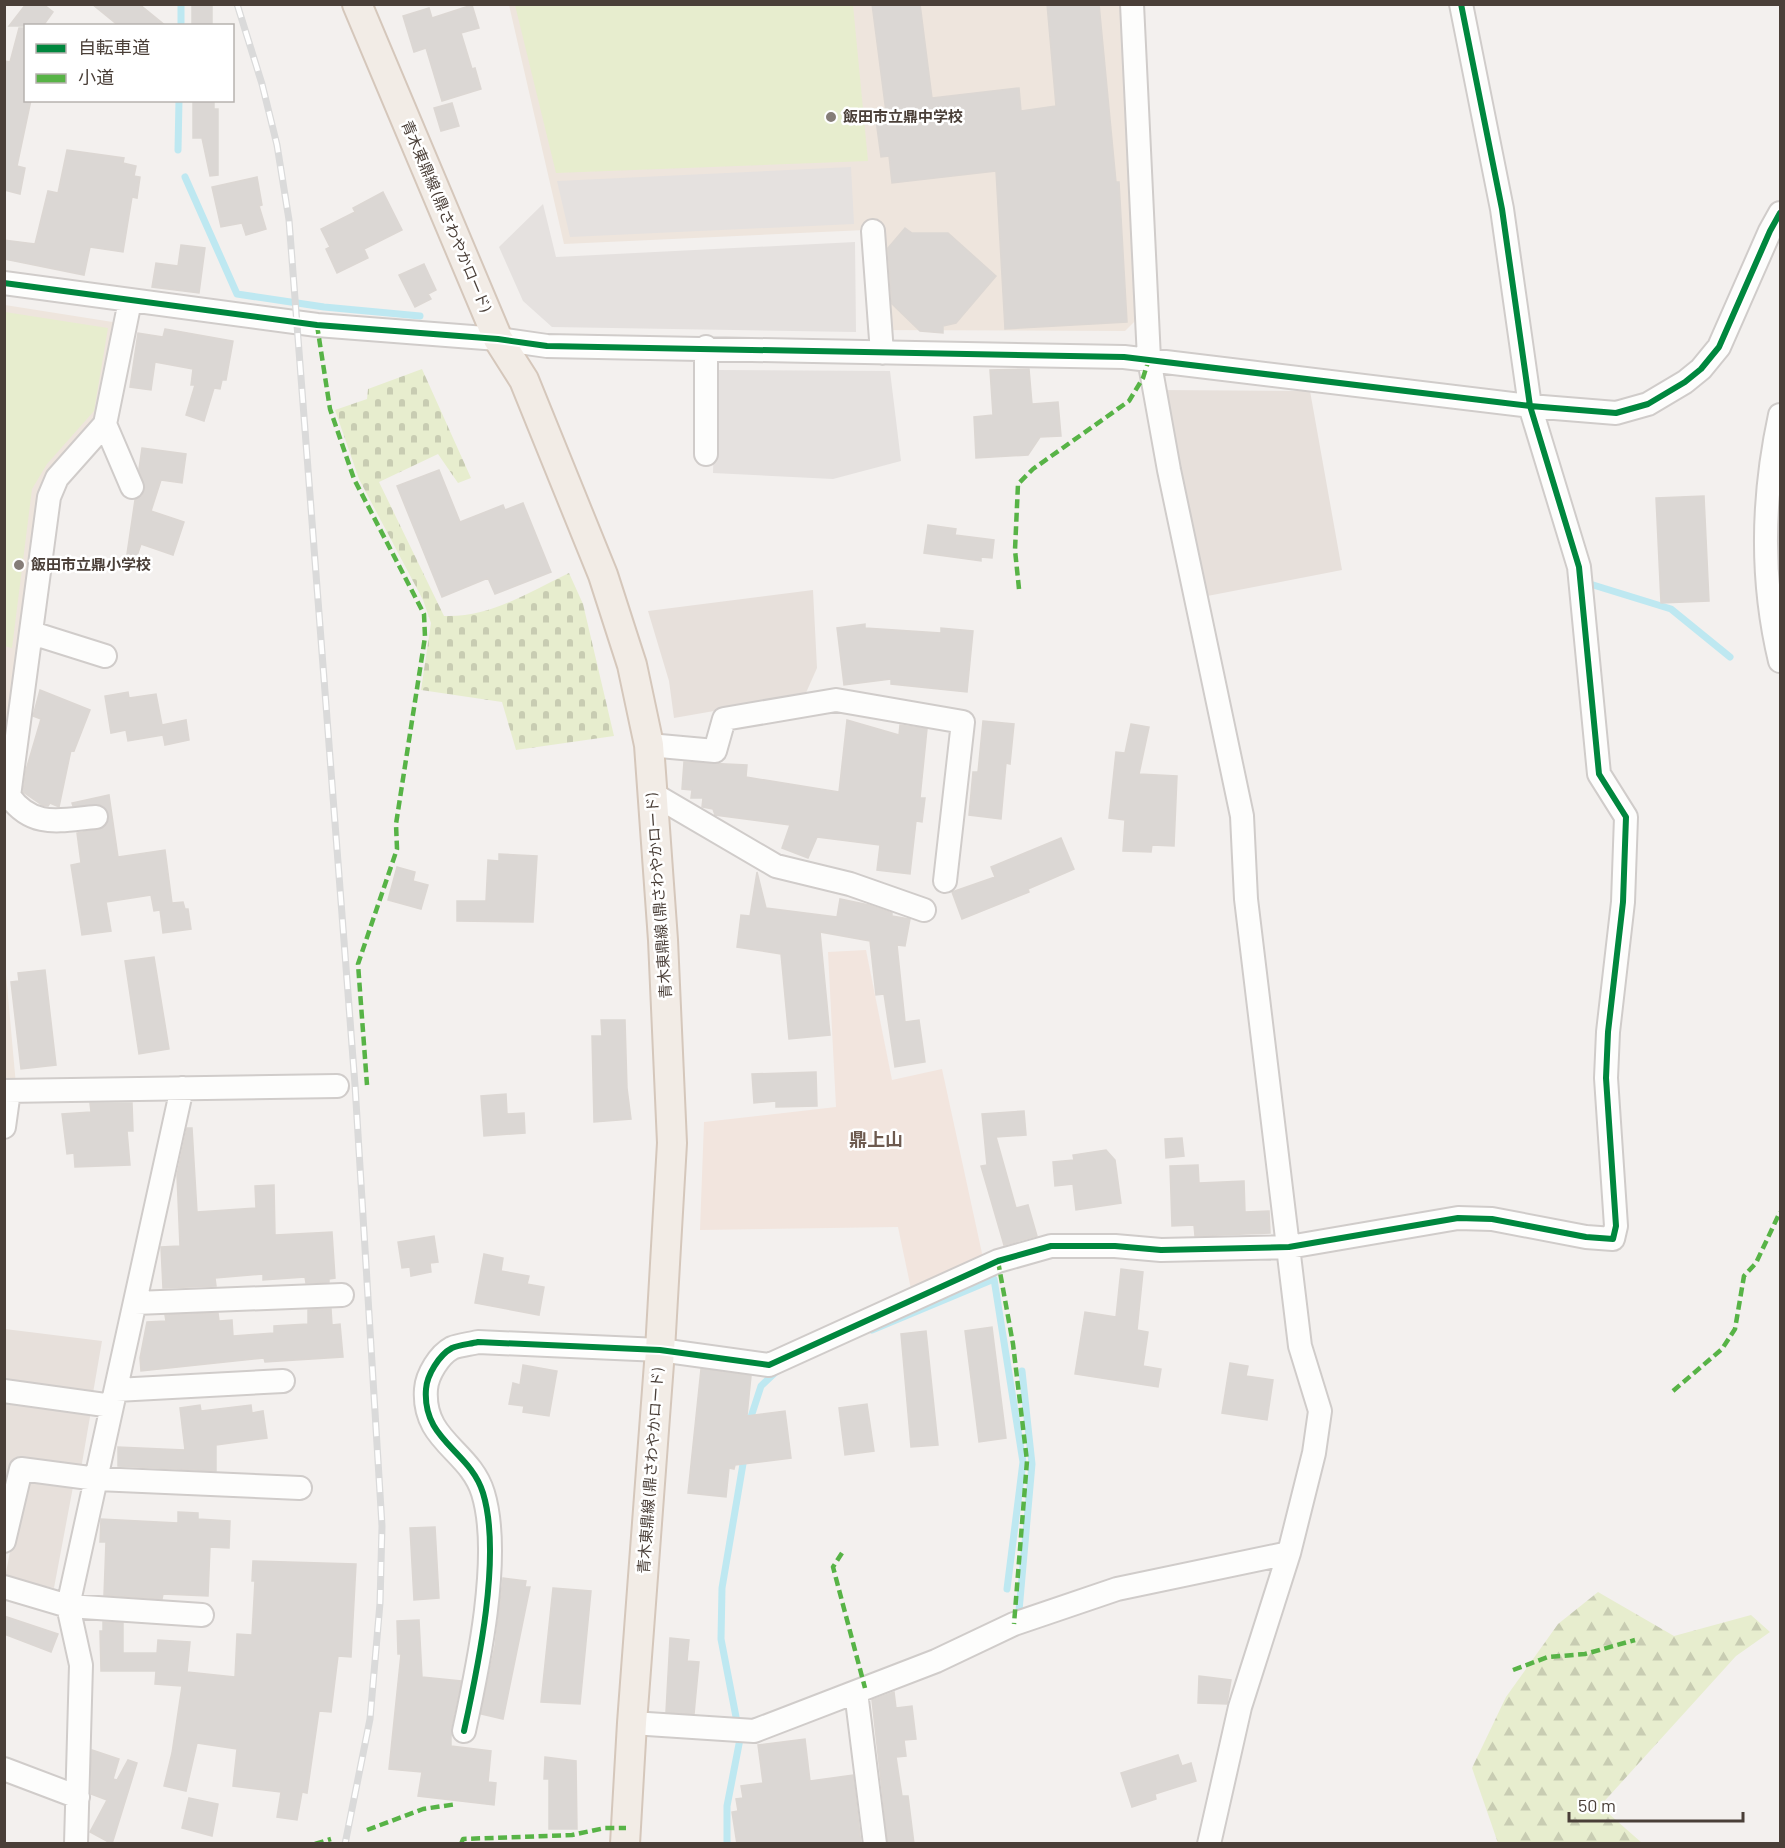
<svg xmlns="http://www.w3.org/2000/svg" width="1785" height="1848" viewBox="0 0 1785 1848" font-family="Barlow,'Noto Sans JP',sans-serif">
	<defs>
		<pattern id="forest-firs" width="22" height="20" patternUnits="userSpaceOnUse" patternTransform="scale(1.5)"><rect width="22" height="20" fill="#e7edce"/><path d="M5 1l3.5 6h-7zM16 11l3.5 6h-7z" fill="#c8ccb2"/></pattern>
		<pattern id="cemetery-stones" width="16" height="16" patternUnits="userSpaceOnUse" patternTransform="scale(1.5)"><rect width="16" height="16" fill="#e7edce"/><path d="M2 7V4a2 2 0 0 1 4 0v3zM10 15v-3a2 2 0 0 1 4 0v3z" fill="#c8ccb2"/></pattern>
	</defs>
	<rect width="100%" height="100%" fill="#f3f0ee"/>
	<path fill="#e7e0db" d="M 1155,390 L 1310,391 L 1342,570 L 1197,598 Z
		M 813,590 L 817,668 L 805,695 L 674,718 L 669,681 L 648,611 Z
		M 5,1329 L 102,1341 L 93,1393 L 5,1381 Z
		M 5,1399 L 91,1411 L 81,1469 L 16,1463 L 5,1507 Z
		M 24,1477 L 73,1487 L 54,1588 L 5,1578 Z"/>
	<path fill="#f2e5de" d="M 866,950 L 892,1080 L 942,1069 L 983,1258 L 911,1289 L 898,1227 L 700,1230 L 704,1122 L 836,1107 L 828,952 Z"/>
	<path fill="#eee5dd" d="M 509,5 L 1122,5 L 1135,321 L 1125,331 L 867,330 L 865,230 L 564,244 Z
		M 5,305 L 119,323 L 101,415 L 53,474 L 5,773 Z
		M 5,963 L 16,1085 L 5,1085 Z"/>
	<path fill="#e7edce" d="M 515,5 L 853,5 L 868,161 L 556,173 Z
		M 5,312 L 108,328 L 94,411 L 47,464 L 32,489 L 12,648 L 4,646 Z"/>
	<path fill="url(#forest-firs)" d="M 1598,1592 L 1674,1636 L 1751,1615 L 1770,1632 L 1736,1656 L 1600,1806 L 1642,1843 L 1498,1843 L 1472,1768 L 1506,1697 L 1558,1624 Z"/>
	<path fill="url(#cemetery-stones)" d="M 422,369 L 471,478 L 458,483 L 438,454 L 379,482 L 444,616 C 490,618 529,592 569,573 L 583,604 L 614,736 L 516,750 L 502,702 L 421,690 L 431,623 L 423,600 L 359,479 L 335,410 L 367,399 L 368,389 Z"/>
	<path fill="#e5e1df" d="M 851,167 L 854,224 L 570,237 L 557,181 Z
		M 543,204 L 556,257 L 855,242 L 856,332 L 552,327 L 523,301 L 499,247 Z
		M 716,370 L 890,371 L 901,461 L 833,479 L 713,473 Z"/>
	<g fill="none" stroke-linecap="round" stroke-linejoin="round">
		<path stroke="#bee8f1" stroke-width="7" d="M 181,26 L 181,4
			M 178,150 L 179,100
			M 185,177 L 237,294 L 324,307 L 420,316
			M 1590,584 L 1671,609 L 1730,657
			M 872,1330 L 994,1279 L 1023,1462 L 1007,1589
			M 749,1423 L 761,1386 L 779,1369
			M 1019,1611 L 1032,1464 L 1022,1371
			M 737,1722 L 721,1639 L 722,1588 L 744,1458
			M 727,1844 L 727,1806 L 740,1739"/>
	</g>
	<path fill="#dbd7d4" stroke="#dcd7d3" stroke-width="1.5" d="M 26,4 L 43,4 L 53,12 L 43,26 L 9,26 Z
		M 92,4 L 139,4 L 166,26 L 119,26 Z
		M 192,4 L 212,4 L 212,26 L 192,26 Z
		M 872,4 L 920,4 L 932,98 L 1019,88 L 1021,111 L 1056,106 L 1047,4 L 1099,4 L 1116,182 L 1119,182 L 1127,322 L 1005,329 L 996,171 L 892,183 L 889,156 L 881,157 L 875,113 L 886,112 Z
		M 472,5 L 479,28 L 461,33 L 472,69 L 475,68 L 481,89 L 442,101 L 426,48 L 414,52 L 403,16 L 429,8 L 432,18 Z
		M 19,28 L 26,28 L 26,100 L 31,100 L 17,166 L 25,168 L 20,194 L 4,190 L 4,61 L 10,62 Z
		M 193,100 L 214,100 L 214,109 L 218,109 L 218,175 L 210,176 L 202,138 L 193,138 Z
		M 452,103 L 459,126 L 441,131 L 434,108 Z
		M 67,150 L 124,158 L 123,163 L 136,166 L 134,176 L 140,177 L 137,198 L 132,197 L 123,252 L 90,247 L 84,275 L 4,259 L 4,240 L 35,244 L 48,191 L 58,193 Z
		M 257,177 L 262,205 L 259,206 L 266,229 L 246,235 L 242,223 L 221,227 L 212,187 Z
		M 383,192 L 402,230 L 364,249 L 368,258 L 337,273 L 326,249 L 330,247 L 321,229 L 355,212 L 353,208 Z
		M 905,228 L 912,233 L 948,233 L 996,276 L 956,323 L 943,326 L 943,333 L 920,331 L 892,304 L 888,248 Z
		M 181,245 L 205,248 L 199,293 L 152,287 L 156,263 L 178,266 Z
		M 424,264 L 436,290 L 428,294 L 431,299 L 415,307 L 399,275 Z
		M 165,329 L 233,341 L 226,380 L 222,380 L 220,389 L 214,388 L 204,421 L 186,415 L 195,385 L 191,385 L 193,369 L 155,362 L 151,390 L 130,387 L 138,333 L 163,337 Z
		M 1029,369 L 1032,404 L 1058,402 L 1061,436 L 1040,437 L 1028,455 L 976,458 L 974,417 L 993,415 L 990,370 Z
		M 142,448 L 186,454 L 182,483 L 161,480 L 151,511 L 184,522 L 173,555 L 141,544 L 137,556 L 127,554 L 135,500 L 142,496 L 145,489 L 139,469 Z
		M 439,470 L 460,522 L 503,505 L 505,510 L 523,503 L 551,572 L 495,594 L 488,578 L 442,597 L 397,486 Z
		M 1704,496 L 1709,601 L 1661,603 L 1656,498 Z
		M 928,525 L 956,529 L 955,535 L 994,540 L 992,558 L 981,557 L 981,561 L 924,553 Z
		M 865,624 L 865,628 L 941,633 L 941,628 L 973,631 L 967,692 L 891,684 L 891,679 L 844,685 L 837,628 Z
		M 40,690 L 90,710 L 74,751 L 71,750 L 59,807 L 50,803 L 48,806 L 42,805 L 23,792 L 26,770 L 41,719 L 33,716 Z
		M 128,692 L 129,698 L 156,694 L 162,725 L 186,720 L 189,740 L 165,745 L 163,735 L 128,741 L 126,730 L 111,733 L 105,696 Z
		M 847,720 L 899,735 L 900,725 L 927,729 L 920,798 L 925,798 L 922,822 L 916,821 L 910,874 L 877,870 L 880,845 L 817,837 L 808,858 L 782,848 L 790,825 L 715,815 L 713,809 L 702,807 L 703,798 L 691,798 L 692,790 L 682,789 L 684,762 L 747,765 L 746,777 L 839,792 Z
		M 983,721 L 1014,724 L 1010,764 L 1006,763 L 1001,819 L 969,815 L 973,772 L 978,772 Z
		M 1131,724 L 1149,727 L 1139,774 L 1177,776 L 1174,846 L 1152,845 L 1151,852 L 1123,851 L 1125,820 L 1109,818 L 1116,752 L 1125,753 Z
		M 109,795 L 118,857 L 165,850 L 172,903 L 183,902 L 185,909 L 188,909 L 191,929 L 163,933 L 160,910 L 154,911 L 151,895 L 106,902 L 111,931 L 82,935 L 71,865 L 81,863 L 77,833 L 103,828 L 109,816 L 101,805 L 73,806 L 72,803 Z
		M 1061,838 L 1074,869 L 1028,889 L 1029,892 L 962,919 L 952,892 L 995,877 L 991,867 Z
		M 499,854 L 537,856 L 533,922 L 457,921 L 457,901 L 486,901 L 488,860 L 499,861 Z
		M 397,867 L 415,872 L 413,881 L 428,885 L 421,909 L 388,900 Z
		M 757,872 L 766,908 L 837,917 L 840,899 L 869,905 L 892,913 L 892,916 L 910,919 L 905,946 L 897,945 L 905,1022 L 919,1020 L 925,1062 L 895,1067 L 884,994 L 876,995 L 870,941 L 820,932 L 830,1035 L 789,1039 L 781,954 L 737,947 L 741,915 L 750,916 Z
		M 154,957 L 169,1049 L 139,1054 L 125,961 Z
		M 45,970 L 56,1065 L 21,1069 L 11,982 L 19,981 L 18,973 Z
		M 601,1020 L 625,1020 L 627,1088 L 631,1119 L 594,1122 L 592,1036 L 602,1036 Z
		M 816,1072 L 817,1106 L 776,1107 L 776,1101 L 754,1103 L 752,1074 Z
		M 506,1094 L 507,1114 L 524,1113 L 525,1133 L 484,1136 L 481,1096 Z
		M 90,1103 L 132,1103 L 133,1131 L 127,1131 L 130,1165 L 75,1167 L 74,1153 L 67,1154 L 62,1114 L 91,1112 Z
		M 1024,1111 L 1026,1135 L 996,1137 L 1016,1208 L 1028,1205 L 1037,1236 L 1004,1245 L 981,1166 L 987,1165 L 982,1114 Z
		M 187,1128 L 192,1128 L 197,1212 L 256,1208 L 255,1186 L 274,1185 L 275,1235 L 332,1232 L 335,1278 L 329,1279 L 329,1282 L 306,1283 L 305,1277 L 263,1280 L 263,1274 L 215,1278 L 216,1286 L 163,1288 L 161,1247 L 180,1246 L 177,1175 Z
		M 1182,1138 L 1184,1156 L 1166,1158 L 1165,1139 Z
		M 1106,1150 L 1115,1160 L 1121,1203 L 1076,1210 L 1073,1184 L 1055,1186 L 1053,1162 L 1074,1160 L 1073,1155 Z
		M 1198,1165 L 1199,1183 L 1244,1181 L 1245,1212 L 1269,1211 L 1270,1233 L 1195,1236 L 1194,1225 L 1172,1226 L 1170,1166 Z
		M 434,1236 L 438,1262 L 430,1263 L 431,1272 L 411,1276 L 410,1267 L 402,1268 L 398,1242 Z
		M 484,1254 L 503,1258 L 501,1271 L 529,1276 L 527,1284 L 544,1287 L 539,1315 L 475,1303 Z
		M 1121,1269 L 1143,1272 L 1137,1330 L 1148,1332 L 1143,1366 L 1161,1369 L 1158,1387 L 1075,1374 L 1085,1312 L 1116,1317 Z
		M 331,1309 L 332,1325 L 340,1324 L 343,1357 L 265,1362 L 264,1358 L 141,1371 L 140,1358 L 147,1322 L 166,1321 L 165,1315 L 218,1313 L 219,1321 L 232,1320 L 233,1336 L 274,1333 L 274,1326 L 308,1324 L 308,1310 Z
		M 992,1327 L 1006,1438 L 979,1442 L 965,1331 Z
		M 926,1331 L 938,1445 L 911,1447 L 901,1334 Z
		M 1230,1363 L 1248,1366 L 1246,1376 L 1273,1380 L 1267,1420 L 1222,1413 Z
		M 523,1365 L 557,1371 L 549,1416 L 523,1412 L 524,1406 L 509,1404 L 513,1383 L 520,1385 Z
		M 701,1369 L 751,1376 L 747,1416 L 785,1411 L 791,1458 L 735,1465 L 734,1469 L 729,1468 L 726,1497 L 688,1493 Z
		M 867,1404 L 874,1451 L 845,1455 L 839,1408 Z
		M 200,1405 L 201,1411 L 251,1405 L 252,1413 L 263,1411 L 267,1438 L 216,1445 L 216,1471 L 118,1466 L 118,1447 L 185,1450 L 180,1408 Z
		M 178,1512 L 198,1513 L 198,1519 L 230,1521 L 229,1548 L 210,1547 L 208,1596 L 163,1594 L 162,1599 L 104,1595 L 106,1542 L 100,1542 L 101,1519 L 178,1523 Z
		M 435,1527 L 439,1598 L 414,1600 L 410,1528 Z
		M 253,1561 L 356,1564 L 351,1657 L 338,1656 L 331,1712 L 319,1711 L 307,1793 L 302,1792 L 297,1820 L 277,1817 L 281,1792 L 233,1786 L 237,1749 L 197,1743 L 186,1791 L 164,1786 L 172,1753 L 182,1686 L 155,1684 L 156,1671 L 101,1671 L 100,1631 L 103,1631 L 103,1622 L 123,1623 L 123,1653 L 157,1653 L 158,1640 L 190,1642 L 187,1672 L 235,1677 L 237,1634 L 252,1635 L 255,1581 L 252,1581 Z
		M 503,1578 L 526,1581 L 525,1587 L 530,1587 L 503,1719 L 481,1714 L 495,1646 Z
		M 553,1588 L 591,1591 L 580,1704 L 541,1702 Z
		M 4,1616 L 58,1634 L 51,1652 L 4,1634 Z
		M 419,1620 L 422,1677 L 461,1681 L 451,1728 L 451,1746 L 491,1751 L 488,1782 L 496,1783 L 494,1805 L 418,1796 L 422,1772 L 389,1769 L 401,1654 L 398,1654 L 397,1621 Z
		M 670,1638 L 689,1640 L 687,1661 L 699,1662 L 694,1714 L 666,1712 Z
		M 1199,1676 L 1231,1680 L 1227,1704 L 1198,1703 Z
		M 894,1692 L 896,1708 L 912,1706 L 916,1739 L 904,1740 L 906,1756 L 896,1757 L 902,1796 L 908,1796 L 914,1844 L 888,1844 L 872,1700 Z
		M 805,1739 L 810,1781 L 853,1775 L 861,1844 L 737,1844 L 732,1812 L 738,1811 L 736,1799 L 743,1798 L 741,1786 L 763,1783 L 758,1745 Z
		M 92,1750 L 119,1759 L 113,1779 L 117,1780 L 128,1760 L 137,1763 L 112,1844 L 90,1832 L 107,1800 L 91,1794 Z
		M 1178,1755 L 1182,1766 L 1191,1763 L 1196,1781 L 1155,1794 L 1156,1799 L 1132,1807 L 1121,1773 Z
		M 545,1757 L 576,1761 L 577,1829 L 549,1829 L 549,1779 L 544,1779 Z
		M 189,1798 L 218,1804 L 212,1836 L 182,1828 Z"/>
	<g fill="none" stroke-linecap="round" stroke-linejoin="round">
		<defs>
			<path id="minor" d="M 1132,4 L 1149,359 L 1169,470 L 1242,816 L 1246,899 L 1300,1346 L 1320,1411 L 1314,1453 L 1289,1553 L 1240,1707 L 1209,1844
				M 873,231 L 882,353
				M 4,283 L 317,325 L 498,339 L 547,346 L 1124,357 L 1530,406 L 1616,413 L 1648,404 L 1685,382 L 1701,369 L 1719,347 L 1770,231 L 1780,213
				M 1780,415 C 1762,498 1760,578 1780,661
				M 105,424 L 132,487
				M 706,454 L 706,347
				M 32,633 L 105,656
				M 649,745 L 715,751 L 724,719 L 836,700 L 963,722 L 945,881
				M 653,794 L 776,866 L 850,884 L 924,910
				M 96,817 C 60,820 33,829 9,796 L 49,497 L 57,478 L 105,424 L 130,301
				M 4,1091 L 337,1086
				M 4,1127 L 9,1091
				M 135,1303 L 342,1295
				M 116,1390 L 283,1381
				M 4,1391 L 112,1406
				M 4,1541 L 21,1469 L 97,1479 L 300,1488
				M 4,1587 L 68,1606 L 202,1615
				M 856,1692 L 875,1844
				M 632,1723 L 754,1731 L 936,1661 L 1014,1624 L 1117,1589 L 1289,1553
				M 464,1731 C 478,1667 502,1555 483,1493 C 470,1450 422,1441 426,1389 C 427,1375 439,1355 452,1348 C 459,1345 470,1344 478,1342 L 660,1350 L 769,1365 L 998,1261 L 1051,1246 L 1115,1246 L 1161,1250 L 1289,1247 L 1458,1218 L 1492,1219 L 1586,1237 L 1613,1239 L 1616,1226 L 1606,1078 L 1608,1032 L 1623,902 L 1626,817 L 1599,774 L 1579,567 L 1530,406 L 1502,209 L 1461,4
				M 4,1769 L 78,1797
				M 76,1844 L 81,1665 L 68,1606 L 182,1088"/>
			<path id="major" d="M 357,4 L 498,339 L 524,380 L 603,575 L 632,665 L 649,745 L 663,940 L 672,1143 L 660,1350 L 632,1723 L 625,1844"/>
		</defs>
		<use href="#minor" stroke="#d0ccca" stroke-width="26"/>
		<use href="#major" stroke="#d5c7bb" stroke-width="32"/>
		<use href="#minor" stroke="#fdfdfc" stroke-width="22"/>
		<use href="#major" stroke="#f2ece6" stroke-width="28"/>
		<defs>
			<path id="rail" d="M 237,4 L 262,84 L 277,145 L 289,220 L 355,1085 L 382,1526 L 380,1603 L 370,1719 L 345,1844"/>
		</defs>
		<use href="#rail" stroke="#dadada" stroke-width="7"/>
		<use href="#rail" stroke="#fff" stroke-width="4.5" stroke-dasharray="14" stroke-linecap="butt"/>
		<path stroke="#57b346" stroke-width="4.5" stroke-dasharray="9 4.5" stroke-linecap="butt" d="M 317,325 L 330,409 L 354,479 L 424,614 L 425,637 L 396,824 L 397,849 L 358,964 L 367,1085
			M 1019,589 L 1015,550 L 1018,484 L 1033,469 L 1129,401 L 1143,378 L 1149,359
			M 998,1261 L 1013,1344 L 1027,1461 L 1014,1624
			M 1673,1391 L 1722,1349 L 1735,1329 L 1744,1276 L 1756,1263 L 1780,1212
			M 842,1553 L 833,1567 L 865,1688
			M 1513,1670 L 1548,1657 L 1585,1654 L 1635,1640
			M 367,1830 L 423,1809 L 457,1804
			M 315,1844 L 331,1839
			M 461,1844 L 463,1839 L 572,1835 L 605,1828 L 626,1828"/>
		<defs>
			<path id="cycleway" d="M 4,283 L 317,325 L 498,339 L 547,346 L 1124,357 L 1530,406 L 1616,413 L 1648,404 L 1685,382 L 1701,369 L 1719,347 L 1770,231 L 1780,213
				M 464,1731 C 478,1667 502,1555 483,1493 C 470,1450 422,1441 426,1389 C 427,1375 439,1355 452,1348 C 459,1345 470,1344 478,1342 L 660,1350 L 769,1365 L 998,1261 L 1051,1246 L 1115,1246 L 1161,1250 L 1289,1247 L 1458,1218 L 1492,1219 L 1586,1237 L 1613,1239 L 1616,1226 L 1606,1078 L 1608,1032 L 1623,902 L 1626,817 L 1599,774 L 1579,567 L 1530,406 L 1502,209 L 1461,4"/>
		</defs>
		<use href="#cycleway" stroke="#fff" stroke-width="10"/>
		<use href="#cycleway" stroke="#00873e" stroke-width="6"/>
	</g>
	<g fill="#857d78" stroke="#fff" stroke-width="2">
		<circle cx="831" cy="117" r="6"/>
		<circle cx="19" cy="565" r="6"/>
	</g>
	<g text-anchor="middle" stroke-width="5" stroke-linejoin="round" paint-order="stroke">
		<g font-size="15" font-weight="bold" fill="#4a3f38" stroke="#fff" text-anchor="start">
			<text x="843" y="122">飯田市立鼎中学校</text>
			<text x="31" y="570">飯田市立鼎小学校</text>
		</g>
		<g font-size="15" fill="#4a3f38" stroke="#fff">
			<text transform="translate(446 216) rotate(67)" y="5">青木東鼎線 (鼎さわやかロード)</text>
			<text transform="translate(659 896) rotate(-94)" y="5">青木東鼎線 (鼎さわやかロード)</text>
			<text transform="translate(651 1471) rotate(-86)" y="5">青木東鼎線 (鼎さわやかロード)</text>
		</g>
		<g font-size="18" font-weight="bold" fill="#6d5a4f" stroke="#fff">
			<text x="876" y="1146">鼎上山</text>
		</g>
	</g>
	<rect width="1785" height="1848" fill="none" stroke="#4a3f38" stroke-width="12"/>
	<rect x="24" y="24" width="210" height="78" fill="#ffffff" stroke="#b7b2af" stroke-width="1.5"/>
	<rect x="36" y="44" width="30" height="9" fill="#00873e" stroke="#b7b2af" stroke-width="1.5"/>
	<text x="78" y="54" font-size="18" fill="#4a3f38">自転車道</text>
	<rect x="36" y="74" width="30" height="9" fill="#57b346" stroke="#b7b2af" stroke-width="1.5"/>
	<text x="78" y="84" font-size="18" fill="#4a3f38">小道</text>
	<path d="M1569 1812v9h174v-9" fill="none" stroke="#4a3f38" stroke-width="3"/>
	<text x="1578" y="1812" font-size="18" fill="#4a3f38" stroke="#ffffff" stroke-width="4.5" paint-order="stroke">50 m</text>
</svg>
